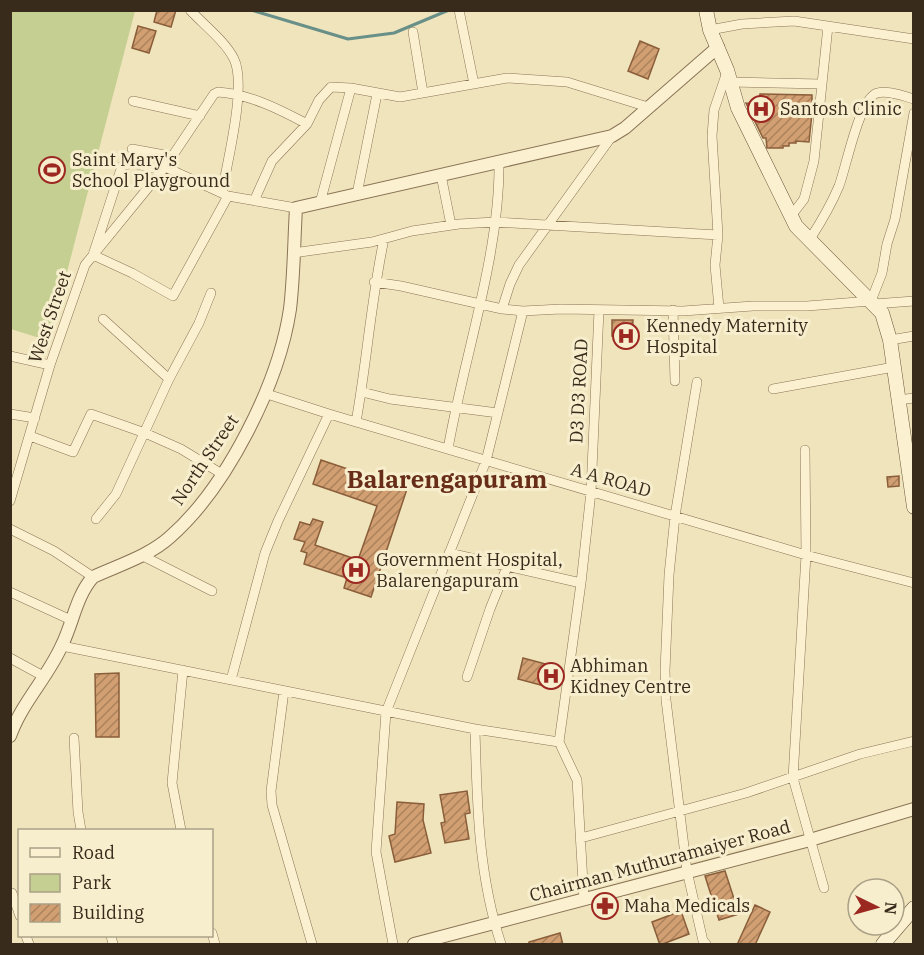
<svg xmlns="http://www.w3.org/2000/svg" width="924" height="955" viewBox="0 0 924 955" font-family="'IBM Plex Serif',serif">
	<defs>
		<pattern id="building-hatch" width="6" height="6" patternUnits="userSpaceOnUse" patternTransform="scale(1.5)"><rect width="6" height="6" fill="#d19f71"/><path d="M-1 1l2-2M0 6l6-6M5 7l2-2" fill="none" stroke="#ab825c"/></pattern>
	</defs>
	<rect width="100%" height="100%" fill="#f0e4bd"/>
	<path fill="#c4cf91" d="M 11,10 L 135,11 L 49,341 L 11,329 Z"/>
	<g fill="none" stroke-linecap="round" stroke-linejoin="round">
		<path stroke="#689088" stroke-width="3" d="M 251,10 L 348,39 L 394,33 L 449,10"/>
	</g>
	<path fill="url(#building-hatch)" stroke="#8a5e3a" stroke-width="1.5" d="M 157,10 L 176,10 L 171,27 L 154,22 Z
		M 138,26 L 156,31 L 149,53 L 132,48 Z
		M 640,41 L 659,49 L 648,79 L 628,71 Z
		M 760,94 L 812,95 L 812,113 L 809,142 L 796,141 L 796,143 L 789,143 L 789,146 L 783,146 L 783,148 L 767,148 L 766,138 L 763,138 L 746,103 L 759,104 Z
		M 612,320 L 633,320 L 632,337 L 612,336 Z
		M 321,460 L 407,489 L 371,597 L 344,588 L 347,578 L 304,564 L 307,553 L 301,551 L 305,542 L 294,539 L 300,522 L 310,525 L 313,519 L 323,522 L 315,545 L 358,560 L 377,506 L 313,484 Z
		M 899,476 L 899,486 L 888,487 L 887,477 Z
		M 523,658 L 557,667 L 552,688 L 518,679 Z
		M 119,673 L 119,737 L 96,737 L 95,674 Z
		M 467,791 L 470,813 L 465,814 L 469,839 L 445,843 L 441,823 L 445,822 L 440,795 Z
		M 397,802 L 424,804 L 423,820 L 431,853 L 395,862 L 389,836 L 395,834 Z
		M 725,871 L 739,914 L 719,920 L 705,876 Z
		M 755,905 L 770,912 L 755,945 L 737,945 Z
		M 681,911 L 689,934 L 660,945 L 652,922 Z
		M 560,933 L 563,945 L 529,945 L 529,942 Z"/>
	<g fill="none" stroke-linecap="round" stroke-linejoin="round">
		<defs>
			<path id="minor" d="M 190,10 C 204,25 225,41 234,59 C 247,86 227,162 222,193
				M 459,10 L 474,84
				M 710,30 L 742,24 L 794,21 L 914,39
				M 413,32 L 423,93
				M 731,82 L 822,84
				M 133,101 L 200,116
				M 132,149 L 170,156
				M 165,167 L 228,196 L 296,208
				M 162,170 L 132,163 L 122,166 L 93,255 L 132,273 L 173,296 L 228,196
				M 441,175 L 451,225
				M 357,194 L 377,94
				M 254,201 L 272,161 L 307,124 L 319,100 L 331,87 L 351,88 L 400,97 L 507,78 L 567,82 L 648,107
				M 320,203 L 351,88
				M 791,216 L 804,199 L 814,161 L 828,26
				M 718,235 L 712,136 L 714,110 L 727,72
				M 810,239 C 821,222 831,205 839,186 C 846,168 859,99 877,93 C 888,90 903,96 914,99
				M 293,253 L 372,242 L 412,231 L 459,224 L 495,222 L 718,235 L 715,265 L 719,308
				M 374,282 L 401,286 L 502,309 L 523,311 L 561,309 L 683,311 L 753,306 L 807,306 L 871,301 L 882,273 L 887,244 L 895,219 L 914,113
				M 874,304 L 914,301
				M 502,309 L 510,284 L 519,265 L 612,136
				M 673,310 L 675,381
				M 103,319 L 169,379
				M 890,340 L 914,336
				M 10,356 L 50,365
				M 697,382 L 675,516 L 669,575 L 665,671 L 666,700 L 687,871 L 703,941 L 706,944
				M 773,389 L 894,367
				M 362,392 L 390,399 L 498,413
				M 267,394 L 329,414 L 806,555 L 914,583
				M 898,400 L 914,398
				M 10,414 L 35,418
				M 356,422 C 367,361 371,300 384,239
				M 30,436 L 73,452 L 91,414 L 145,433 L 181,449 L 222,474
				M 448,449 C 464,356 500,255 499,162
				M 805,450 L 806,555 L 793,778 L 824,888
				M 10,501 L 50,365 L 85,265 L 165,167 L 214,94 L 218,92 C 249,94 279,109 307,124
				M 96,519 L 116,494 L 169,379 L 199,323 L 211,293
				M 10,529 L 54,551 L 93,577
				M 449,553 L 581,583
				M 141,555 L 212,591
				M 10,592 L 71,620
				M 62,646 L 475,729 L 559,742
				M 10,658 L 43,676
				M 467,677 L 490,609 L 507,567
				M 231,680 L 265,553 L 278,521 L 329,414
				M 284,691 L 271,791 L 272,805 L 312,944
				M 475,729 C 477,803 478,874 501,944
				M 74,738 L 78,812 L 81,830
				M 181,830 L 172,783 L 183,670
				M 581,838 L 746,793 L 860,754 L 914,741
				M 12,893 L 20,916
				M 584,900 L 577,780 L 559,742 L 581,583 L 591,492 L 599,310
				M 212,933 L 215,944
				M 26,936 L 29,944
				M 111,936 L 113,944
				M 393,944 L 376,852 L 386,712 L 486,461 L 523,311"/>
			<path id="tertiary" d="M 10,736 C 22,702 48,677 62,645 C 73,623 76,596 93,577 C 119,565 149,556 170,537 C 227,487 279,383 290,309 C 294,276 294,241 296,208 L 612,136 L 625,128 L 718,47
				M 414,944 L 810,840 L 914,809"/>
			<path id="secondary" d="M 706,10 L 710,30 L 727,70 L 738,108 L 796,226 L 882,313 L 890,340 L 914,507
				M 883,944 L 914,908"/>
		</defs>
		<use href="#minor" stroke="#8a7455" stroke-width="10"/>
		<use href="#tertiary" stroke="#8a7455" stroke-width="14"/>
		<use href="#secondary" stroke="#6b5539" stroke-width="15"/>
		<use href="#minor" stroke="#fbf1d1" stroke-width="9"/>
		<use href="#tertiary" stroke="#fbf1d1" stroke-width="12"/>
		<use href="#secondary" stroke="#fbf1d1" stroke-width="14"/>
	</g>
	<defs>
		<symbol id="hospital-ring" viewBox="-11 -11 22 22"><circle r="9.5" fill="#f7eecd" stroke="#9c2822" stroke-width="1.5"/><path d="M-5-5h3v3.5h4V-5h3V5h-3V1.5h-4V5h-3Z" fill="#9c2822"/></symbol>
		<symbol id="stadium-ring" viewBox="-11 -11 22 22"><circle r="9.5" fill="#f7eecd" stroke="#9c2822" stroke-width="1.5"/><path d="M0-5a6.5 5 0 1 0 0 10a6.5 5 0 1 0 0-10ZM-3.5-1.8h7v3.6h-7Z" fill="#9c2822"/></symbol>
		<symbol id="pharmacy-ring" viewBox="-11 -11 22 22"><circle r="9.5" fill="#f7eecd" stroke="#9c2822" stroke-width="1.5"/><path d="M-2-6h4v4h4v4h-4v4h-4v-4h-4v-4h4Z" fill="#9c2822"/></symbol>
	</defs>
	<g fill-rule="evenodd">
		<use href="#hospital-ring" x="746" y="94" width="30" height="30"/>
		<use href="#stadium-ring" x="37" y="155" width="30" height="30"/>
		<use href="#hospital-ring" x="611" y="321" width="30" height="30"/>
		<use href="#hospital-ring" x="341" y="555" width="30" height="30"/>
		<use href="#hospital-ring" x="536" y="661" width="30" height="30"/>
		<use href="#pharmacy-ring" x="590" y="891" width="30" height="30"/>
	</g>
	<g text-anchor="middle" stroke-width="6" stroke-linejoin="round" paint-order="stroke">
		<g font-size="18" fill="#382b1b" stroke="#f7eecd" text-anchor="start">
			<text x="780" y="115">Santosh Clinic</text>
			<text x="72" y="166">Saint Mary's<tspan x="72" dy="21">School Playground</tspan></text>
			<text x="646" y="332">Kennedy Maternity<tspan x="646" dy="21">Hospital</tspan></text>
			<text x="376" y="566">Government Hospital,<tspan x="376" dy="21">Balarengapuram</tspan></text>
			<text x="570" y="672">Abhiman<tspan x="570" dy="21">Kidney Centre</tspan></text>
			<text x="624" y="912">Maha Medicals</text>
		</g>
		<g font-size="18" fill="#382b1b" stroke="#f7eecd">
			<text transform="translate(50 317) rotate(-71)" y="6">West Street</text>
			<text transform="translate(579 391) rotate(-87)" y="6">D3 D3 ROAD</text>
			<text transform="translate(205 460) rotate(-56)" y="6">North Street</text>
			<text transform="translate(611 480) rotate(16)" y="6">A A ROAD</text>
			<text transform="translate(660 861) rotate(-15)" y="6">Chairman Muthuramaiyer Road</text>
		</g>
		<g font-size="24" font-weight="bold" fill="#672d18" stroke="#f7eecd">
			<text x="447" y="488">Balarengapuram</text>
		</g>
	</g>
	<rect width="924" height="955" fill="none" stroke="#382b1b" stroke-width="24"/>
	<rect x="18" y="829" width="195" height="108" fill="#f7eecd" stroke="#aba086" stroke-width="1.5"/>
	<rect x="30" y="848" width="30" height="9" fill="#fbf1d1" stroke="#aba086" stroke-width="1.5"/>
	<text x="72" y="859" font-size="18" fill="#382b1b">Road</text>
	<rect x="30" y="874" width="30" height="18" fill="#c4cf91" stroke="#aba086" stroke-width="1.5"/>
	<text x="72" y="889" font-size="18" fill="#382b1b">Park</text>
	<rect x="30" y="904" width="30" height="18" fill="url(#building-hatch)" stroke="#aba086" stroke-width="1.5"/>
	<text x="72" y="919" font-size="18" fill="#382b1b">Building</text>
	<g transform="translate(876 907) rotate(95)"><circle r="28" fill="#f7eecd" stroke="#aba086" stroke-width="1.5"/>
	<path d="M0-4.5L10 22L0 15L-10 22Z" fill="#9c2822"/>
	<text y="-9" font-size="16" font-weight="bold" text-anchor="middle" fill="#382b1b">N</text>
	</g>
</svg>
